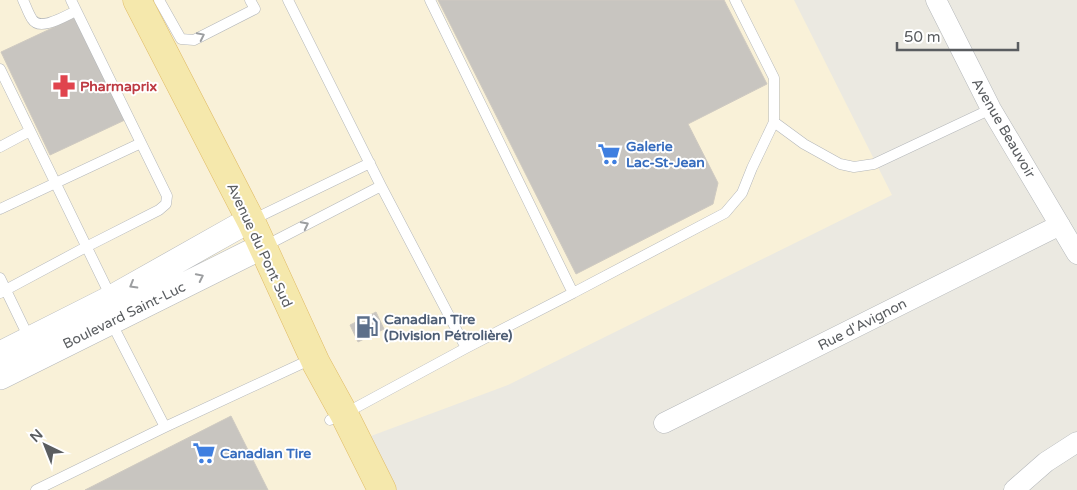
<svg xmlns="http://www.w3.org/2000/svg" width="1077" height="490" viewBox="0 0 1077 490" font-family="'Varela Round',sans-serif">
	<rect width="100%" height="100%" fill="#ebe9e1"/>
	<path fill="#f9f1d8" d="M 0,0 L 794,0 L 892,195 L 508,385 L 363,439 L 388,490 L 0,490 Z"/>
	<path fill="#c8c5c0" stroke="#cfcac1" d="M 438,0 L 724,0 L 767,84 L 688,124 L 718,183 L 713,204 L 576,274 Z
		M 78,16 L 127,119 L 50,155 L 1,52 Z
		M 376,312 L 384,329 L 358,342 L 350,325 Z
		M 231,416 L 268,490 L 85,490 Z"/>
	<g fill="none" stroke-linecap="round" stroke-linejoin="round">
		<defs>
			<path id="service" d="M 23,0 C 26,6 28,13 32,19 C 40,32 65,16 76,11
				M 159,0 L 181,39 L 194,40 L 255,9 L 250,0
				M 288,0 L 381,186 L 466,348
				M 735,0 L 774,78 L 774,122 L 804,144 L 840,164 L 854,167 L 874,164 L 991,109
				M 0,69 L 111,297
				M 0,147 L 30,131
				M 0,209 L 141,143
				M 252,220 L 370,163
				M 263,247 L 381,186
				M 0,278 L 30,340
				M 0,293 L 86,247 L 159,210 L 166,204 L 167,196 L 71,0
				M 573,293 L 725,213 L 742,193 L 752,168 L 774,122
				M 111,322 L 165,427
				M 330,420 L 344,414 L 466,348 L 573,293 L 430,0
				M 36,490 L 165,427 L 303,363"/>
			<path id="minor" d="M 936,0 L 991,109 L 1077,254
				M 664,423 L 1060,225
				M 1014,490 L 1046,462 L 1077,442"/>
			<path id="tertiary" d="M 0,354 L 111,298 L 237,227
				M 0,377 L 249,253"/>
			<path id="primary" d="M 137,0 L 251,221 L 316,363 L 344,414 L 382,490"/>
		</defs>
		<use href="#service" stroke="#b4b7ba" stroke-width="11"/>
		<use href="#minor" stroke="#b4b7ba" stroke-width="21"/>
		<use href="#tertiary" stroke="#b4b7ba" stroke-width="26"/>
		<use href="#primary" stroke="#e0bb65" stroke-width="29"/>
		<use href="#service" stroke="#fff" stroke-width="10"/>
		<use href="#minor" stroke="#fff" stroke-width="20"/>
		<use href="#tertiary" stroke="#fff" stroke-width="25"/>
		<use href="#primary" stroke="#f5e8ac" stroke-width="28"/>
	</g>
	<defs><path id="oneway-chevron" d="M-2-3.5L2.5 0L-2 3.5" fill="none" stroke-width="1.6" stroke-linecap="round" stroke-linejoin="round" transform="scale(1.25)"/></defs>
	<g stroke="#9c9ea0">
		<use href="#oneway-chevron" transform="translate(201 36) rotate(-26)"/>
		<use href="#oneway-chevron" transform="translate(305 225) rotate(-27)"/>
		<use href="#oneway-chevron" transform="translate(200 277) rotate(-26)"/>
		<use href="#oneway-chevron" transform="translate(133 285) rotate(150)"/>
	</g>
	<defs>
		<symbol id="pharmacy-bare" viewBox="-9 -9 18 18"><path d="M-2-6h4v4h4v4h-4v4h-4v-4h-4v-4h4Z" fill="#e0444e" stroke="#fff" stroke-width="2.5" paint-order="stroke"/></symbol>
		<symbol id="supermarket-bare" viewBox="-9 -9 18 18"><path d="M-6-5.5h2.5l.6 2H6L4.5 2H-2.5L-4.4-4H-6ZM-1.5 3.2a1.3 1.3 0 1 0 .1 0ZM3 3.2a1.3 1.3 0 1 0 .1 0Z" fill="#3f7fe0" stroke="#fff" stroke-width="2.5" paint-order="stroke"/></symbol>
		<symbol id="fuel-bare" viewBox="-9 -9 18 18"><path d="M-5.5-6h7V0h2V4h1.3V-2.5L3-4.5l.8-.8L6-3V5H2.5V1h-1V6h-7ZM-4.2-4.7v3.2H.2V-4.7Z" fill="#5c6f8a" stroke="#fff" stroke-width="2.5" paint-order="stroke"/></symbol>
	</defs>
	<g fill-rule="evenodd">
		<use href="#pharmacy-bare" x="48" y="70" width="32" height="32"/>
		<use href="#supermarket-bare" x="593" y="138" width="32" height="32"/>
		<use href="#fuel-bare" x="351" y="311" width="32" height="32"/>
		<use href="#supermarket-bare" x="188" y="437" width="32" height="32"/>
	</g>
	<g text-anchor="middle" stroke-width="4" stroke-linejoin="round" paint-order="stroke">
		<g font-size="14" font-weight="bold" fill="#be3a42" stroke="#fff" text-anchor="start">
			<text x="80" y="91">Pharmaprix</text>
		</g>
		<g font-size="14" fill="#5a5d60" stroke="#fff">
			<text transform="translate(1004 128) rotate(60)" y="5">Avenue Beauvoir</text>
			<text transform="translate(260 245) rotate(65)" y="5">Avenue du Pont Sud</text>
			<text transform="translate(124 315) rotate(-26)" y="5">Boulevard Saint-Luc</text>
			<text transform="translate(862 324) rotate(-27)" y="5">Rue d'Avignon</text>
		</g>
		<g font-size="14" font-weight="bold" fill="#366cbe" stroke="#fff" text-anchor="start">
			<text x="626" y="151">Galerie<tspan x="626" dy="16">Lac-St-Jean</tspan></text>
			<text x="220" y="458">Canadian Tire</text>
		</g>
		<g font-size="14" font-weight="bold" fill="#4e5e75" stroke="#fff" text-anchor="start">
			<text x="384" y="324">Canadian Tire<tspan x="384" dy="16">(Division Pétrolière)</tspan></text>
		</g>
	</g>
	<g transform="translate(45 445) rotate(317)" stroke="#ffffff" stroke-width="4" paint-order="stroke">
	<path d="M0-4L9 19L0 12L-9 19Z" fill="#5a5d60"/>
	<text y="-8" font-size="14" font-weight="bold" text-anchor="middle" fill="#5a5d60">N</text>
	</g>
	<path d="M897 42v8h121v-8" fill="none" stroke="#5a5d60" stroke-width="2.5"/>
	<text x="904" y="42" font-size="15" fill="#5a5d60" stroke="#ffffff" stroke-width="4" paint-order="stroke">50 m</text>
</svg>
